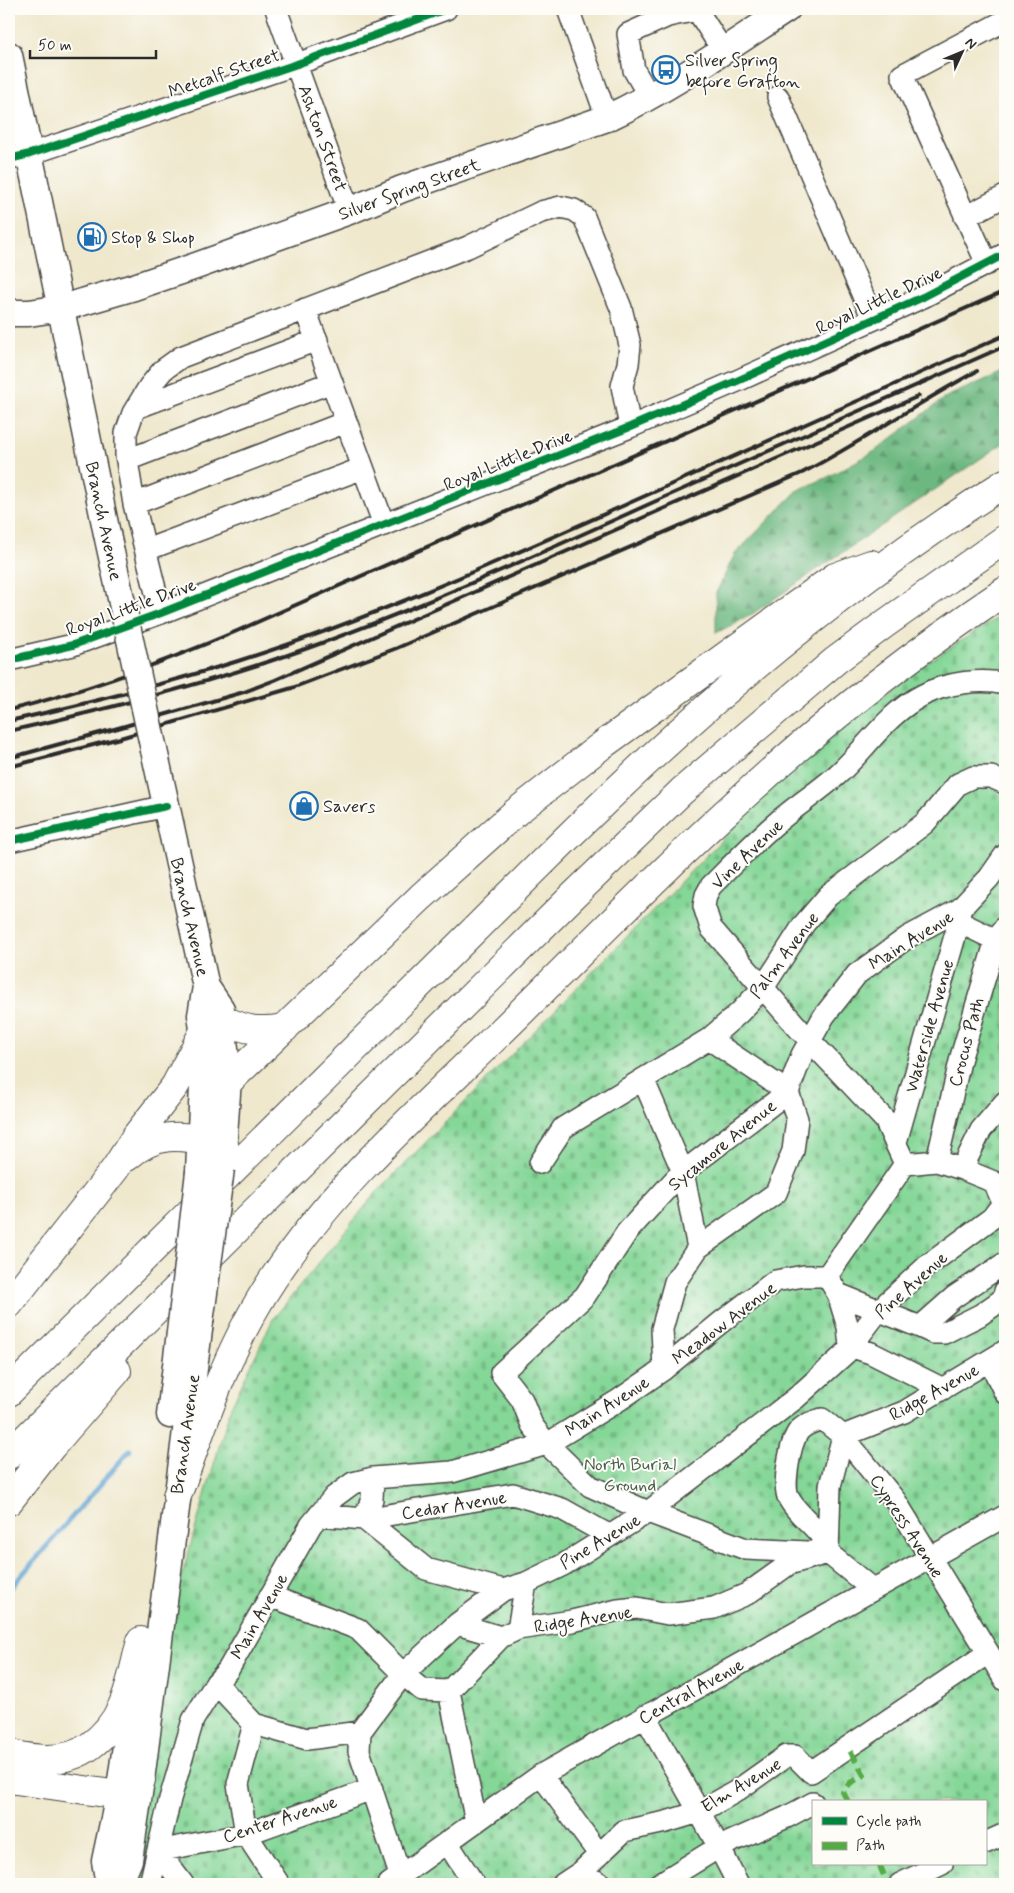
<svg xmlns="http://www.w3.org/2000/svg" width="1014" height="1893" viewBox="0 0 1014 1893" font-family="Mynerve,sans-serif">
	<defs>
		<pattern id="forest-firs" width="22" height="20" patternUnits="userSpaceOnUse" patternTransform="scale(1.25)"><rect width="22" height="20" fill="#6cb880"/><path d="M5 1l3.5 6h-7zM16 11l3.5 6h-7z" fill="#599669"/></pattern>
		<pattern id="cemetery-stones" width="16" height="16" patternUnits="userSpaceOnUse" patternTransform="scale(1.25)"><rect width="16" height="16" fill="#85d798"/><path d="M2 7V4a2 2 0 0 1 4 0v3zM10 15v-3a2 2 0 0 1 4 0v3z" fill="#73b983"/></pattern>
	</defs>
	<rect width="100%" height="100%" fill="#fdfcf7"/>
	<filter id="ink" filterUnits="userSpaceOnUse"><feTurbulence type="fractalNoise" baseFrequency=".02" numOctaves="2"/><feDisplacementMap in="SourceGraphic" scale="10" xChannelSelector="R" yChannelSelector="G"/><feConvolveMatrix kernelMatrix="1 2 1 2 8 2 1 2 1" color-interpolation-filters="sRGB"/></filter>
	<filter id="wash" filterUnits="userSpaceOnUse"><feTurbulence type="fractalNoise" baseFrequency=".0096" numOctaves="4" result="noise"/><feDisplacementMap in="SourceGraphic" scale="20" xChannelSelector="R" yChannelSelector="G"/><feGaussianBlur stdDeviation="1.12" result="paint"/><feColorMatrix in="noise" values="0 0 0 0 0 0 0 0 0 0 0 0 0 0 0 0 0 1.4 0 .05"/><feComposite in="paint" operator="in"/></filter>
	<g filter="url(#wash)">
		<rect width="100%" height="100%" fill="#efe8cd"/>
		<path fill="url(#forest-firs)" stroke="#4c7256" d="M 1005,371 L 1005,442 L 749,616 L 716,633 L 716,593 L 735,554 L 798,490 L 826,478 L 875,451 L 946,397 Z"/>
		<path fill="url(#cemetery-stones)" stroke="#588162" fill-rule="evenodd" d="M 1005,613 L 1005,1884 L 130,1884 L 170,1616 L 230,1409 L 273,1319 L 376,1193 L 796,764 L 918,668 ZM 813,1802 L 985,1802 L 985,1864 L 813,1864 Z"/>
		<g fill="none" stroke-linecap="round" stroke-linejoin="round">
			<path stroke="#5fa2d3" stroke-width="5" d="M 9,1590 L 130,1450"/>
		</g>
	</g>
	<g filter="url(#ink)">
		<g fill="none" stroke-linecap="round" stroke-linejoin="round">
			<defs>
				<path id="minor" d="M 276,9 L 349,211
					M 568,9 L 607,118
					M 649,96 L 634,70 L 628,34 L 668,16 L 697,10 L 723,51
					M 778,97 L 873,319
					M 9,159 L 30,154 L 297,64 L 446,9
					M 965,217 L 1005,196
					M 987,264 L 902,75 L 1004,21
					M 305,309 L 384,525
					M 136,408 L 317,340
					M 127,460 L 332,382
					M 134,504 L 346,422
					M 146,550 L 363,468
					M 161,613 L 134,504 L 126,455 L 126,433 L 133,413 L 149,387 L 163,370 L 181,357 L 468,247 L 541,212 L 561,207 L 574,210 L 584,217 L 621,308 L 630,345 L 628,364 L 622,386 L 630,427
					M 9,660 L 73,645 L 161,613 L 630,427 L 737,381 L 923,297 L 1005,254
					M 1005,684 C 981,678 946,683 923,695 C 887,713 866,749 837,775 C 817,793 794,807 774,825 C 752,844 732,865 711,886 L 706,895 L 704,906 L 711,928 L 799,1029 L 885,1120 L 905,1164 L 937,1161 L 962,1169 L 994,1182 L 1005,1207
					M 9,841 L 166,806
					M 959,922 L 996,940
					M 709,1039 L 788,1092 L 679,1175 L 627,1232 L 585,1296 L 501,1373 L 522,1400 L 532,1425 L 547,1444 L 590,1486 L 648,1512 L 746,1549 L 828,1553 L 872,1589
					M 643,1079 L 683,1172 L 698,1248
					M 896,1142 L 959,922 L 960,909
					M 937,1161 L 961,1057 L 996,940 L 1005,927
					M 540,1163 L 563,1128 L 709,1039 L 739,1013 L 763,988 L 804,924 L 828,896 L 925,823 L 958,784 L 973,777 L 991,777 L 1005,783
					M 962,1169 L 981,1130 L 1005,1102
					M 827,1276 L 838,1294 L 920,1327 L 954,1297 L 1005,1263
					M 838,1294 L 848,1327 L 850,1346 L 871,1353 L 943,1389
					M 920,1327 L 933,1333 L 944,1333 L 980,1315 L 1003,1299 L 1005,1291
					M 990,1362 L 1005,1393
					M 664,1369 L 720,1323 L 775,1281 L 804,1276 L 827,1276 L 905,1164
					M 373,1478 L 372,1499 L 364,1519 L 426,1569 L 503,1590
					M 319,1515 L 364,1519 L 513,1494 L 562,1509 L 610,1536
					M 827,1552 C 826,1548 825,1541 822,1537 C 813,1524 798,1515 789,1499 C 782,1486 790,1444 798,1432 C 804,1424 813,1422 822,1419 L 843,1436 L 895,1500 L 1005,1680
					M 270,1596 L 358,1629 L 403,1674 L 422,1690 L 449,1691
					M 457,1624 L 501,1637
					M 518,1629 L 526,1583
					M 216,1683 L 254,1724 L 307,1739 L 360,1732
					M 645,1716 L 719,1847 L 738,1884
					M 254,1724 L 238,1784 L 246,1834 L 279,1884
					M 541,1775 L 599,1854
					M 476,1822 L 449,1691 L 501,1637 L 518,1629 L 572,1621 L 618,1610 L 637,1608 L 668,1614 L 714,1608 L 747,1594 L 789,1564 L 828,1553 L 830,1486 L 843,1436 L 904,1412 L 1005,1351
					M 447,1842 L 474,1884
					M 985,1843 L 1005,1834
					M 581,1872 L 601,1884
					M 150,1884 L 170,1799 L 193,1720 L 216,1683 L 228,1670 L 311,1525 L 334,1497 L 353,1483 L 373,1478 L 452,1472 L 547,1444 L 619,1400 L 664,1369 L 662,1329 L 675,1282 L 698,1248 L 776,1193 L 793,1151 L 797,1119 L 788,1092 L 802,1055 L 824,1016 L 857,974 L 908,937 L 960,909 L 989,878 L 1005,855
					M 183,1884 L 158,1851 L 246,1834 L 372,1789
					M 389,1884 L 541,1775 L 1005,1516
					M 403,1884 L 359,1751 L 360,1732 L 403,1674 L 457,1624 L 503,1590 L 526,1583 L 563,1565 L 648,1512 L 796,1398 L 846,1353 L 879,1310 L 927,1266 L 992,1218 L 1005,1201
					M 563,1884 L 581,1872 L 624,1831 L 666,1822 L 699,1812 L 735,1792 L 786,1756 L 795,1756 L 811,1772 L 988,1653
					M 659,1884 L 719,1847 L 787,1817 L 813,1803
					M 900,1884 L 942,1864"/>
				<path id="major" d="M 9,55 C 43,215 73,375 107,534
					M 9,313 L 29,313 L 62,308 L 134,287 L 196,266 L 349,211 L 402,189 L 607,118 C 671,88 729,47 787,9
					M 154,750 L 206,987 L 221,1009 L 228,1079 L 222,1164
					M 199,1172 L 205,1043 L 201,1015 L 206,987
					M 170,1415 L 181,1324
					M 109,1884 L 105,1861 L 119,1795 L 134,1689
					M 119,1884 L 129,1860 L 141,1780 L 200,1322"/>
				<path id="highway" d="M 222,1019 C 248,1031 257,1032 285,1028
					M 203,1106 L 421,897 L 516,812 L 601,746 L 835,577 L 871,564
					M 127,1157 C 159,1128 185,1137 224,1143
					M 9,1304 L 115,1169 L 136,1136 L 175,1086 L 203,1033
					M 9,1392 C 152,1250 295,1108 438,966 C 517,888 594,809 677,734 C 779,642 888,557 1005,483
					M 9,1455 L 572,897 L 682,791 L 835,661 L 886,623 L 1005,539
					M 177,1496 C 204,1422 228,1346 273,1279 C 338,1180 431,1101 515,1018 C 588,946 659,873 735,804 C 819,726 910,655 1005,591
					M 9,1501 L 52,1446 L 117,1371
					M 9,1752 C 20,1758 34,1758 47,1759 C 62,1759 78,1755 90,1746 C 127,1719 130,1682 141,1641
					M 9,1779 L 119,1795 L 141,1780"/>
			</defs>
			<use href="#minor" stroke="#484743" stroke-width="24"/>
			<use href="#major" stroke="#484743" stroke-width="29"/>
			<use href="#highway" stroke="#484743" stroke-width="30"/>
			<use href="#minor" stroke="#fff" stroke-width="21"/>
			<use href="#major" stroke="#fff" stroke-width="26"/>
			<use href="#highway" stroke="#fff" stroke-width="28"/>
			<path stroke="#2b2b2b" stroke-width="4" d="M 9,710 C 87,691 162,663 237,631 L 1005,291
				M 9,721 C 86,704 162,685 238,661 C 371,619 499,561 627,504 C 753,447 879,392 1005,335
				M 9,731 C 114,708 218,681 319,644 C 434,602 545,551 656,501 C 772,449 889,398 1005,346
				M 9,758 L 118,728 L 244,692 L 275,680 L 919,396
				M 9,767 L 120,738 L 292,688 L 397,648 L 802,473 C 862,442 917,403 977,371"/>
			<defs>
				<path id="major-bridge" d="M 107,534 L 154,750
					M 200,1322 L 221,1169
					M 181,1324 L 199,1172"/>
			</defs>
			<use href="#major-bridge" stroke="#484743" stroke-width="29" stroke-linecap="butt"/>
			<use href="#major-bridge" stroke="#fff" stroke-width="26"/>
			<path stroke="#54ab44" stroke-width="6" stroke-dasharray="12 6" stroke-linecap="butt" d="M 848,1802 L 843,1792 L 850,1783 L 864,1775 L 848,1747
				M 879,1864 L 888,1884"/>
			<defs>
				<path id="cycleway" d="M 9,159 L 30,154 L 297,64 L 446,9
					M 9,660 L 73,645 L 161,613 L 630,427 L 737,381 L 923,297 L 1005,254
					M 9,841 L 166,806"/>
			</defs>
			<use href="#cycleway" stroke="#fdfcf7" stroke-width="11"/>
			<use href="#cycleway" stroke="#00873e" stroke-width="8"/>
		</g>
	</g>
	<defs>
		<symbol id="bus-ring" viewBox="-11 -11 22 22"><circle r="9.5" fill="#fdfcf7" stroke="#1f6fb2" stroke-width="1.5"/><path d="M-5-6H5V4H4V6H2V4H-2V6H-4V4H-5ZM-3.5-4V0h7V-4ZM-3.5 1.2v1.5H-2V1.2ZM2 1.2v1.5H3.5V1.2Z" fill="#1f6fb2"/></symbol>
		<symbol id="fuel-ring" viewBox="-11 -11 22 22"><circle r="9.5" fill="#fdfcf7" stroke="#1f6fb2" stroke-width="1.5"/><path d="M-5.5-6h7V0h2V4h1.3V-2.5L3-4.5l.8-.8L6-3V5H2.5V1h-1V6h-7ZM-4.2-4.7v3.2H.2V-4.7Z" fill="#1f6fb2"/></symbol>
		<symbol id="shop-ring" viewBox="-11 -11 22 22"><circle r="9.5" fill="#fdfcf7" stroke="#1f6fb2" stroke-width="1.5"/><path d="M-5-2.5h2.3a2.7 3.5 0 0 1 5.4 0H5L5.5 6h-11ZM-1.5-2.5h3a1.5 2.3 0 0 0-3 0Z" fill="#1f6fb2"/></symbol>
	</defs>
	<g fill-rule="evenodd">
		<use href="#bus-ring" x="650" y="54" width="32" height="32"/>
		<use href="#fuel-ring" x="76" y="221" width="32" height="32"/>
		<use href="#shop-ring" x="288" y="790" width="32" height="32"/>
	</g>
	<g text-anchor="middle" stroke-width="4" stroke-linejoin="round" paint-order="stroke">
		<g font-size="18" fill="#2b2b2b" stroke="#fdfcf7" text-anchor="start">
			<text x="685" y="66">Silver Spring<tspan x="685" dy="21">before Grafton</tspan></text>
			<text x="111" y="243">Stop &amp; Shop</text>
			<text x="323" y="812">Savers</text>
		</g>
		<g font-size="18" fill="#2b2b2b" stroke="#fdfcf7">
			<text transform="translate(224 73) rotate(-19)" y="6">Metcalf Street</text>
			<text transform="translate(323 138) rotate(70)" y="6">Ashton Street</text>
			<text transform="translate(409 189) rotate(-20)" y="6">Silver Spring Street</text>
			<text transform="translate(879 300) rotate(-25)" y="6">Royal Little Drive</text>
			<text transform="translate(508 460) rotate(-22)" y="6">Royal Little Drive</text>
			<text transform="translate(104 521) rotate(78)" y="6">Branch Avenue</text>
			<text transform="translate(131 607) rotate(-20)" y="6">Royal Little Drive</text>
			<text transform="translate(747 854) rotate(-44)" y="6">Vine Avenue</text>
			<text transform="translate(190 917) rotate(77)" y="6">Branch Avenue</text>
			<text transform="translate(911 940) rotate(-32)" y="6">Main Avenue</text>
			<text transform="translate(784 955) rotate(-53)" y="6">Palm Avenue</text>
			<text transform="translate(929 1026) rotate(-74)" y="6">Waterside Avenue</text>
			<text transform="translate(966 1042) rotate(-75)" y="6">Crocus Path</text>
			<text transform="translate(722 1145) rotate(-39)" y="6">Sycamore Avenue</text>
			<text transform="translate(911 1285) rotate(-42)" y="6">Pine Avenue</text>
			<text transform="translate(724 1323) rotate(-37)" y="6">Meadow Avenue</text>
			<text transform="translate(934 1392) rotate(-29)" y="6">Ridge Avenue</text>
			<text transform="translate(607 1406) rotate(-33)" y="6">Main Avenue</text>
			<text transform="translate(185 1434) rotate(-82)" y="6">Branch Avenue</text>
			<text transform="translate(454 1505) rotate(-9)" y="6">Cedar Avenue</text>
			<text transform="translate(907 1526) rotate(57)" y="6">Cypress Avenue</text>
			<text transform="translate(600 1541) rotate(-31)" y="6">Pine Avenue</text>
			<text transform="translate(259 1616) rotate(-60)" y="6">Main Avenue</text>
			<text transform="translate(583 1619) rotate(-9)" y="6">Ridge Avenue</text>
			<text transform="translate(691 1691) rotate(-29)" y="6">Central Avenue</text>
			<text transform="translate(741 1785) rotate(-31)" y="6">Elm Avenue</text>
			<text transform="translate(280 1819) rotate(-18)" y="6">Center Avenue</text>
		</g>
		<g font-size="18" fill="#465f4c" stroke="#fdfcf7">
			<text x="630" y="1470">North Burial<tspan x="630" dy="21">Ground</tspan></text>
		</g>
	</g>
	<rect width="1014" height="1893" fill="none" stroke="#fdfcf7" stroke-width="30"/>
	<rect x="812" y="1800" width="175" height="65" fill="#fdfcf7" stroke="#a9a8a5"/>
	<rect x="822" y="1817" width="25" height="8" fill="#00873e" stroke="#a9a8a5"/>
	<text x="856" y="1826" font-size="15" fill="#2b2b2b">Cycle path</text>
	<rect x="822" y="1842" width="25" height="8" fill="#54ab44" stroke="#a9a8a5"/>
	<text x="856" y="1850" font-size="15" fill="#2b2b2b">Path</text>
	<g transform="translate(962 52) rotate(46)" stroke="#fdfcf7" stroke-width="4" paint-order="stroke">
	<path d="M0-4L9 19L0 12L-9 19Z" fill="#2b2b2b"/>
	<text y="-8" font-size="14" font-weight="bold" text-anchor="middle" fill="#2b2b2b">N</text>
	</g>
	<path d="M30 50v8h126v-8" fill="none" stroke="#2b2b2b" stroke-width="2.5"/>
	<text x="38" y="50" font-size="15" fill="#2b2b2b" stroke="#fdfcf7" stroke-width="4" paint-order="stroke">50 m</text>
</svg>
